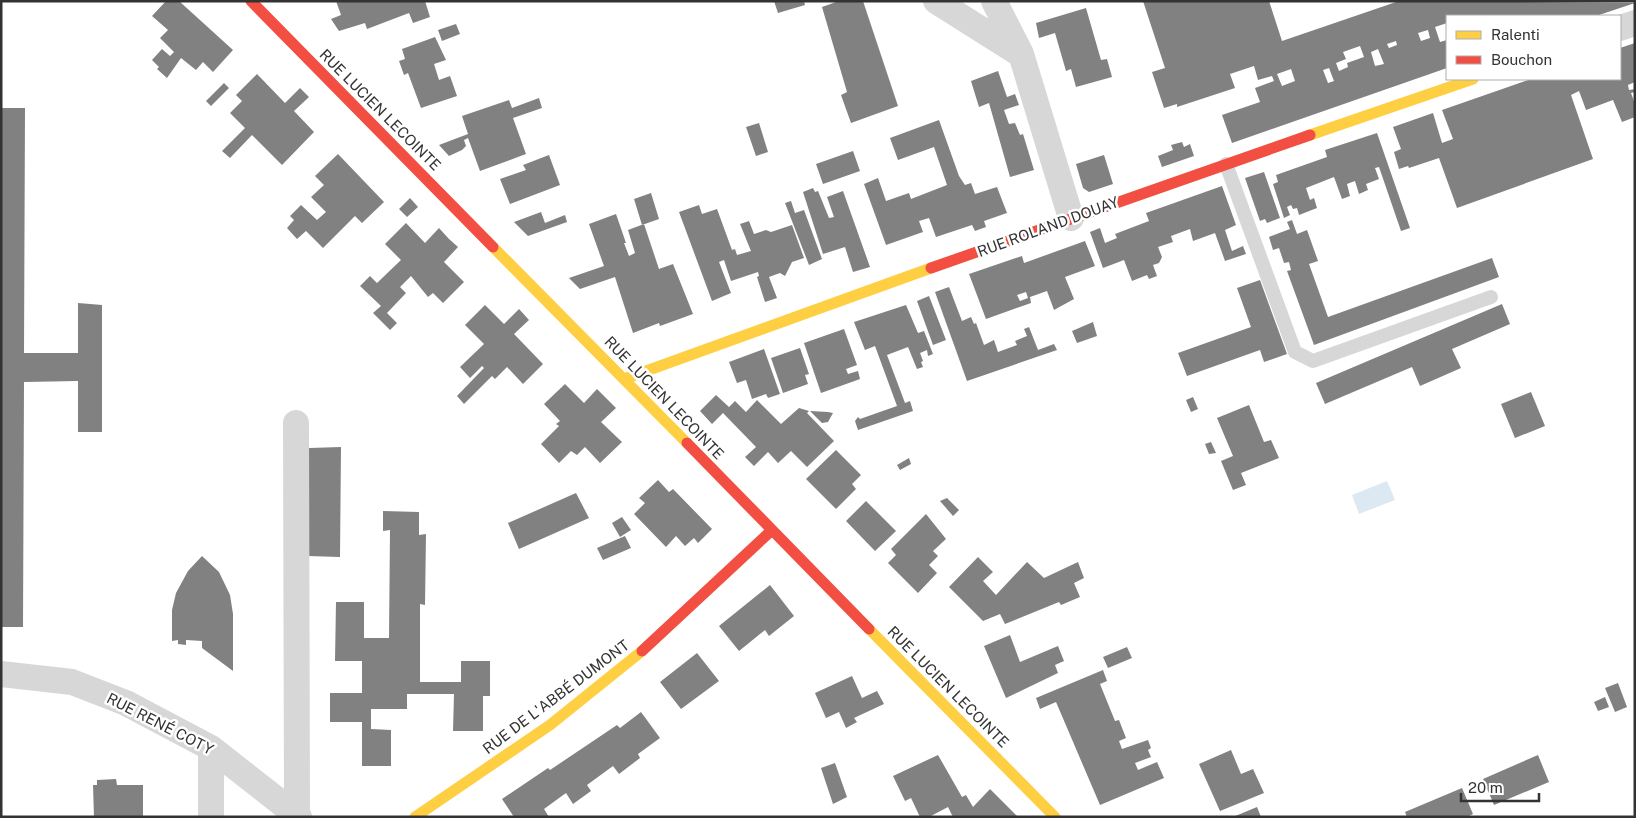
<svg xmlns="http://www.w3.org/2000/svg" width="1636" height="818" viewBox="0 0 1636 818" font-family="'Public Sans',sans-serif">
	<rect width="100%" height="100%" fill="#fff"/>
	<path fill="#dde9f2" d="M 1387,481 L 1395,500 L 1359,514 L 1352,495 Z"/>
	<path fill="#818181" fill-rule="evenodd" d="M 166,1 L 179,1 L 233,50 L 213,72 L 203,62 L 196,70 L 181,58 L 167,78 L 157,69 L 159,67 L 152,60 L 162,49 L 170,56 L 174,52 L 160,38 L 168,30 L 152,16 Z
		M 336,1 L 425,1 L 430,17 L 413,23 L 409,13 L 367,29 L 365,23 L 339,31 L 331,19 L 341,15 Z
		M 774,1 L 804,1 L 805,5 L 778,13 Z
		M 839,1 L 863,1 L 898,106 L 851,123 L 841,95 L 847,92 L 822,7 Z
		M 1143,1 L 1269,1 L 1282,41 L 1399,1 L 1635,3 L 1596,16 L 1447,16 L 1447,23 L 1435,27 L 1440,42 L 1447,40 L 1447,68 L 1232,143 L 1222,115 L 1260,102 L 1255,88 L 1274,81 L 1272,76 L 1258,80 L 1254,66 L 1230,74 L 1235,88 L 1177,107 L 1177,104 L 1164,108 L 1152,72 L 1165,68 ZM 1428,30 L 1430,38 L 1421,41 L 1418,33 ZM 1396,41 L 1397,45 L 1389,48 L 1387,44 ZM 1360,46 L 1364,57 L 1347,63 L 1348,67 L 1339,71 L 1336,63 L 1346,59 L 1343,52 ZM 1378,49 L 1384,64 L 1375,66 L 1371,52 ZM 1329,68 L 1334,81 L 1328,83 L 1323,70 ZM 1291,69 L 1295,81 L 1282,86 L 1277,74 Z
		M 1086,8 L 1101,60 L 1107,59 L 1112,77 L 1076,87 L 1071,69 L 1066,71 L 1055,33 L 1039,38 L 1036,23 Z
		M 456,24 L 460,34 L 442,41 L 438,30 Z
		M 435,37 L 446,60 L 434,64 L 439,80 L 450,76 L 457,96 L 421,108 L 408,73 L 404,75 L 399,61 L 405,59 L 402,49 Z
		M 1635,43 L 1635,82 L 1628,85 L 1629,90 L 1635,89 L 1635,92 L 1631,93 L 1635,104 L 1635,117 L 1622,122 L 1613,100 L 1586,110 L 1579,91 L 1571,95 L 1593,159 L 1457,208 L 1439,158 L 1409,168 L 1408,166 L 1399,169 L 1394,152 L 1401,149 L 1393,127 L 1433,113 L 1442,143 L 1453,139 L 1442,110 L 1531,79 L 1620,79 L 1620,48 Z
		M 998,71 L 1007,97 L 1015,94 L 1019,105 L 1004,110 L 1009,124 L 1015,123 L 1020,135 L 1023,134 L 1034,170 L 1010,177 L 989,103 L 979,107 L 971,81 Z
		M 257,74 L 285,103 L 300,88 L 309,97 L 294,111 L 314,132 L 282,165 L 252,135 L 230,158 L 222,151 L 245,128 L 230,113 L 242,101 L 236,95 Z
		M 224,83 L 229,88 L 211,106 L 206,101 Z
		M 539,98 L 542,108 L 513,118 L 526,154 L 480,171 L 468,138 L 464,140 L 466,146 L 462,150 L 449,156 L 439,145 L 468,134 L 462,116 L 509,100 L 512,108 Z
		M 1,108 L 25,108 L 24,353 L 78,353 L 78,303 L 102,305 L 102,432 L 78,432 L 78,381 L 24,382 L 23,627 L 1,627 Z
		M 939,120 L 959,176 L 965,185 L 971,183 L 975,194 L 997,187 L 1007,213 L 984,221 L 986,227 L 975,231 L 972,225 L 936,237 L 929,218 L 919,221 L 923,232 L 886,245 L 864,184 L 878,178 L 886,201 L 909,193 L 911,199 L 947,185 L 934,147 L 898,160 L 890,138 Z
		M 759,123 L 768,152 L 756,156 L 746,127 Z
		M 1377,133 L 1410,228 L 1401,231 L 1379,167 L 1375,168 L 1379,179 L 1366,184 L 1368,190 L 1359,194 L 1355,181 L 1347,184 L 1350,196 L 1342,199 L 1334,177 L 1306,188 L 1310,200 L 1314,198 L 1317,208 L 1299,215 L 1297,208 L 1293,209 L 1291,205 L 1287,207 L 1290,215 L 1284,218 L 1273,184 L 1278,182 L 1276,175 L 1327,157 L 1325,150 Z
		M 1182,142 L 1184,147 L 1190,144 L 1194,156 L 1162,167 L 1158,156 L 1173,150 L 1171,145 Z
		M 853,151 L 860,171 L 823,184 L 816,164 Z
		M 338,154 L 384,202 L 362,223 L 355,216 L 323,248 L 306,231 L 297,239 L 287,228 L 294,220 L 290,216 L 301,205 L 317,220 L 326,212 L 311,197 L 324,185 L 315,176 Z
		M 549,155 L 560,185 L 510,204 L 500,179 L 526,170 L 523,165 Z
		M 1104,155 L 1113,184 L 1089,192 L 1083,188 L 1076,164 Z
		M 1264,172 L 1280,218 L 1267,223 L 1265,219 L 1260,221 L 1245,178 Z
		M 1222,186 L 1236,225 L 1225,230 L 1232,251 L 1243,246 L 1246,254 L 1225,261 L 1215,233 L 1193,241 L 1190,229 L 1171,236 L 1173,242 L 1158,247 L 1162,257 L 1159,263 L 1153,265 L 1157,276 L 1149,279 L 1147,275 L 1132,281 L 1124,260 L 1103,268 L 1090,232 L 1100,228 L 1105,243 L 1117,238 L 1115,234 L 1149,221 L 1146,213 Z
		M 813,188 L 815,192 L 818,191 L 829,218 L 834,217 L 827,197 L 843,191 L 870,267 L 853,272 L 845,247 L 823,254 L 803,192 Z
		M 651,193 L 659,219 L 642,225 L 634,199 Z
		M 410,198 L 418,207 L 407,217 L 399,209 Z
		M 791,201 L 795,213 L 804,210 L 822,259 L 809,265 L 785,203 Z
		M 699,205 L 702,214 L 717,209 L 732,250 L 735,249 L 737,255 L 751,251 L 740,224 L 749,221 L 754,234 L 766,230 L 771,232 L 792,225 L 804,258 L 792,262 L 785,276 L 780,273 L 769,277 L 777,298 L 765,302 L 757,277 L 759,276 L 758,272 L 731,281 L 724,260 L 719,262 L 731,293 L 712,301 L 679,212 Z
		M 541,212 L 545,223 L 565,215 L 567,222 L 528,236 L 514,222 Z
		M 616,214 L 626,243 L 624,243 L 629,256 L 635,253 L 628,230 L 644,224 L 659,269 L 673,264 L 693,314 L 660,326 L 659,323 L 633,333 L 615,277 L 580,289 L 569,278 L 604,266 L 589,224 Z
		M 1292,220 L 1297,234 L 1307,230 L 1318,261 L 1309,264 L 1328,317 L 1492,258 L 1499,277 L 1314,345 L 1287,271 L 1291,270 L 1289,262 L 1284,263 L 1279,248 L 1273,250 L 1269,237 L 1290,229 L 1287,222 Z
		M 406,223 L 425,243 L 439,228 L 449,239 L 458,247 L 444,262 L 464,282 L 443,303 L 433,293 L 428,297 L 411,276 L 400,287 L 406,293 L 387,313 L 397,323 L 390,330 L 373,313 L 381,306 L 360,286 L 370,276 L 377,283 L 401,260 L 385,244 Z
		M 1085,241 L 1095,266 L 1065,277 L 1074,299 L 1054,310 L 1047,291 L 1030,297 L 1031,303 L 986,319 L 969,274 L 1022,256 L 1024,263 ZM 1026,292 L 1028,298 L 1020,301 L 1017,295 Z
		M 1260,280 L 1287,354 L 1264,362 L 1260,350 L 1187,376 L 1178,353 L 1251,327 L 1237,288 Z
		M 949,287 L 962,321 L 971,317 L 974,324 L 976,323 L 984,345 L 994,340 L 998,352 L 1017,345 L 1015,341 L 1027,336 L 1024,329 L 1029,327 L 1038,350 L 1054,344 L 1057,350 L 967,381 L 935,292 Z
		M 929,296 L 946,340 L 933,345 L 917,301 Z
		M 1502,304 L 1510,324 L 1452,349 L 1461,368 L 1420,386 L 1412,367 L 1325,404 L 1316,383 Z
		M 485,305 L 504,324 L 519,309 L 529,320 L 514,334 L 543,364 L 523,384 L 507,367 L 495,379 L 492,376 L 464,404 L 457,396 L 484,368 L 482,366 L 470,378 L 460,367 L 484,344 L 465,325 Z
		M 906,305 L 918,333 L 924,331 L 933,354 L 928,356 L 927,350 L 920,353 L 923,361 L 921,362 L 923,367 L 917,369 L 908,347 L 887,355 L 905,403 L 910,401 L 913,411 L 858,430 L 855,421 L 858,417 L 860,419 L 897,406 L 875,346 L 865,350 L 854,322 Z
		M 1093,322 L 1097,336 L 1077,343 L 1072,331 Z
		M 844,329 L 857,365 L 846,369 L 848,374 L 858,371 L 860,379 L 821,393 L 804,343 Z
		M 800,348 L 809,374 L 805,375 L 808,384 L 783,393 L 771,358 Z
		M 764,349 L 780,394 L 768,398 L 766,394 L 752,399 L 746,380 L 737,383 L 729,362 Z
		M 565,384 L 584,403 L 597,389 L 616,408 L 601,422 L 622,442 L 600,463 L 585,447 L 577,455 L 571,451 L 559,463 L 541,444 L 559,426 L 556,424 L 560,421 L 544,404 Z
		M 1531,392 L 1545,426 L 1515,438 L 1501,404 Z
		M 716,395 L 729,407 L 735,401 L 746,412 L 757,400 L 781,424 L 799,408 L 809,411 L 807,413 L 834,441 L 807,467 L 791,451 L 778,463 L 768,452 L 754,466 L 745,457 L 756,447 L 723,413 L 712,424 L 700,411 Z
		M 1193,397 L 1198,409 L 1191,412 L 1186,400 Z
		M 1249,405 L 1264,442 L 1271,440 L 1279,458 L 1241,473 L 1246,485 L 1233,490 L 1221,461 L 1233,456 L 1217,418 Z
		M 810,411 L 828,412 L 833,413 L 828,422 L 822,423 Z
		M 1211,442 L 1216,453 L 1209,454 L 1205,444 Z
		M 341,447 L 340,557 L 308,556 L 309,448 Z
		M 836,450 L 861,475 L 852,484 L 856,489 L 836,509 L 806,479 Z
		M 909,458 L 911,464 L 900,470 L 897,465 Z
		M 658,480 L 669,492 L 673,489 L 712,529 L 698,543 L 694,538 L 685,546 L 676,536 L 666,547 L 634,514 L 645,503 L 639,498 Z
		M 576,493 L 589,518 L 519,549 L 508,523 Z
		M 947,498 L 959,510 L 953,516 L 940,501 Z
		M 866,501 L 896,531 L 875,551 L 846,521 Z
		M 383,511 L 419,512 L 419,535 L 426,534 L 425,605 L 420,604 L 420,682 L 461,682 L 461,661 L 490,661 L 490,696 L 483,696 L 483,731 L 453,731 L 454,694 L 407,694 L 407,709 L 371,709 L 371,729 L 391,730 L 391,766 L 362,766 L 362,722 L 330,722 L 330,693 L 362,693 L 362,661 L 335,661 L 336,602 L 364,602 L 364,638 L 389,638 L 390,530 L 383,531 Z
		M 926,514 L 946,539 L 933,551 L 938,556 L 929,565 L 937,573 L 918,593 L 888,563 L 896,555 L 891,549 Z
		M 622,517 L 631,530 L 620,537 L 612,523 Z
		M 625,536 L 631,548 L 603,560 L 597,548 Z
		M 202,556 L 219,572 L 230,595 L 233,614 L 233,671 L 202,648 L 202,641 L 186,640 L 186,645 L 178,644 L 178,640 L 172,641 L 172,610 L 176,593 L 188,571 Z
		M 978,557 L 993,572 L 983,581 L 996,595 L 1027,562 L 1044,578 L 1078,562 L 1084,578 L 1074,583 L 1080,597 L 1061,605 L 1059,602 L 1005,624 L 1000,614 L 983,621 L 949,587 Z
		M 770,585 L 794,616 L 769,636 L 765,630 L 739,651 L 719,626 Z
		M 1010,635 L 1020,662 L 1058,646 L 1064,661 L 1055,665 L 1058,673 L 1006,698 L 984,646 Z
		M 1127,647 L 1132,658 L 1108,668 L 1103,657 Z
		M 697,653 L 719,681 L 681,709 L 660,682 Z
		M 1103,670 L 1107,681 L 1100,684 L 1115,721 L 1119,720 L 1126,738 L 1119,741 L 1122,749 L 1148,740 L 1151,748 L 1148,750 L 1151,757 L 1135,763 L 1138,770 L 1157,762 L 1164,778 L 1100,805 L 1056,702 L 1040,709 L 1036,698 Z
		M 852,676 L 862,698 L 877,691 L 884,704 L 854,718 L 857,722 L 846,728 L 839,712 L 826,718 L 815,693 Z
		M 1618,683 L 1627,707 L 1615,712 L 1605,688 Z
		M 1605,697 L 1609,707 L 1598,711 L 1594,702 Z
		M 641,712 L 660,738 L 638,754 L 640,758 L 619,774 L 613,766 L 587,785 L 591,791 L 573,804 L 566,793 L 544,809 L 549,817 L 514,817 L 502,799 L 548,768 L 550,770 L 617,725 L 620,728 Z
		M 1231,750 L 1241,774 L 1253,769 L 1264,793 L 1220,811 L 1199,764 Z
		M 938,755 L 962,797 L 966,795 L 973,807 L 990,789 L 1018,817 L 953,817 L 948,807 L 929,817 L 920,817 L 911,798 L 905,801 L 893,776 Z
		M 1538,755 L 1549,782 L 1494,805 L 1483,779 Z
		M 835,763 L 847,797 L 833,804 L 821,768 Z
		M 116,779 L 117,785 L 143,785 L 143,817 L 94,817 L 93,785 L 97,785 L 97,780 Z
		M 1462,788 L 1473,814 L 1467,817 L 1407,817 L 1405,812 Z
		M 1257,807 L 1261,817 L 1233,817 Z"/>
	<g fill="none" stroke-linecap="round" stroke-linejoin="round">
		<path stroke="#d7d7d7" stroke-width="14" d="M 1226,164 L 1295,352 L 1313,361 L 1491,297"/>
		<path stroke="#d7d7d7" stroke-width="26" d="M 936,1 L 1020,54
			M 994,1 L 1021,54 L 1071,218
			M 1620,28 L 1635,23
			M 296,423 L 297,814
			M 1,674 L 72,682 L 126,703 L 211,748 L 299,817
			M 211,748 L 211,817"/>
		<path stroke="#ffcf43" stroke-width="11" d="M 1310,135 L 1473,79
			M 493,247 L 687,443
			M 624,379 L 931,268
			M 869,629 L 1055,817
			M 415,817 L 550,725 L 642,651"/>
		<path stroke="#f24e42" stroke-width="11" d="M 251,1 L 493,247
			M 931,268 L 1310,135
			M 687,443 L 869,629
			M 642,651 L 772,530"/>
	</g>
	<g text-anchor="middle" stroke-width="5" stroke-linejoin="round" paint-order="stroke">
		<g font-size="15" fill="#333" stroke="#fff">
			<text transform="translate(380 110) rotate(45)" y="5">RUE LUCIEN LECOINTE</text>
			<text transform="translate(1048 227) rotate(-20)" y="5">RUE ROLAND DOUAY</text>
			<text transform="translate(664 398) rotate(46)" y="5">RUE LUCIEN LECOINTE</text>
			<text transform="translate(948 687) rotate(45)" y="5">RUE LUCIEN LECOINTE</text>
			<text transform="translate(556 697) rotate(-37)" y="5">RUE DE L'ABBÉ DUMONT</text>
			<text transform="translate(160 724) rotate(27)" y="5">RUE RENÉ COTY</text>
		</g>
	</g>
	<rect width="1636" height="818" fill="none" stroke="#333333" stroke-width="5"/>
	<rect x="1446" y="15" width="175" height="65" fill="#ffffff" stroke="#adadad"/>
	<rect x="1456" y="31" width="25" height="8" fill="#ffcf43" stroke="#adadad"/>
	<text x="1491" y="40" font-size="15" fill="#333333">Ralenti</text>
	<rect x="1456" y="56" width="25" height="8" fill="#f24e42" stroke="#adadad"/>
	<text x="1491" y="65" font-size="15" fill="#333333">Bouchon</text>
	<path d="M1461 793v8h78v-8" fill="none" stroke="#333333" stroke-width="2.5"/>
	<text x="1468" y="793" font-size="15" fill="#333333" stroke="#ffffff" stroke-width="4" paint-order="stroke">20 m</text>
</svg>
